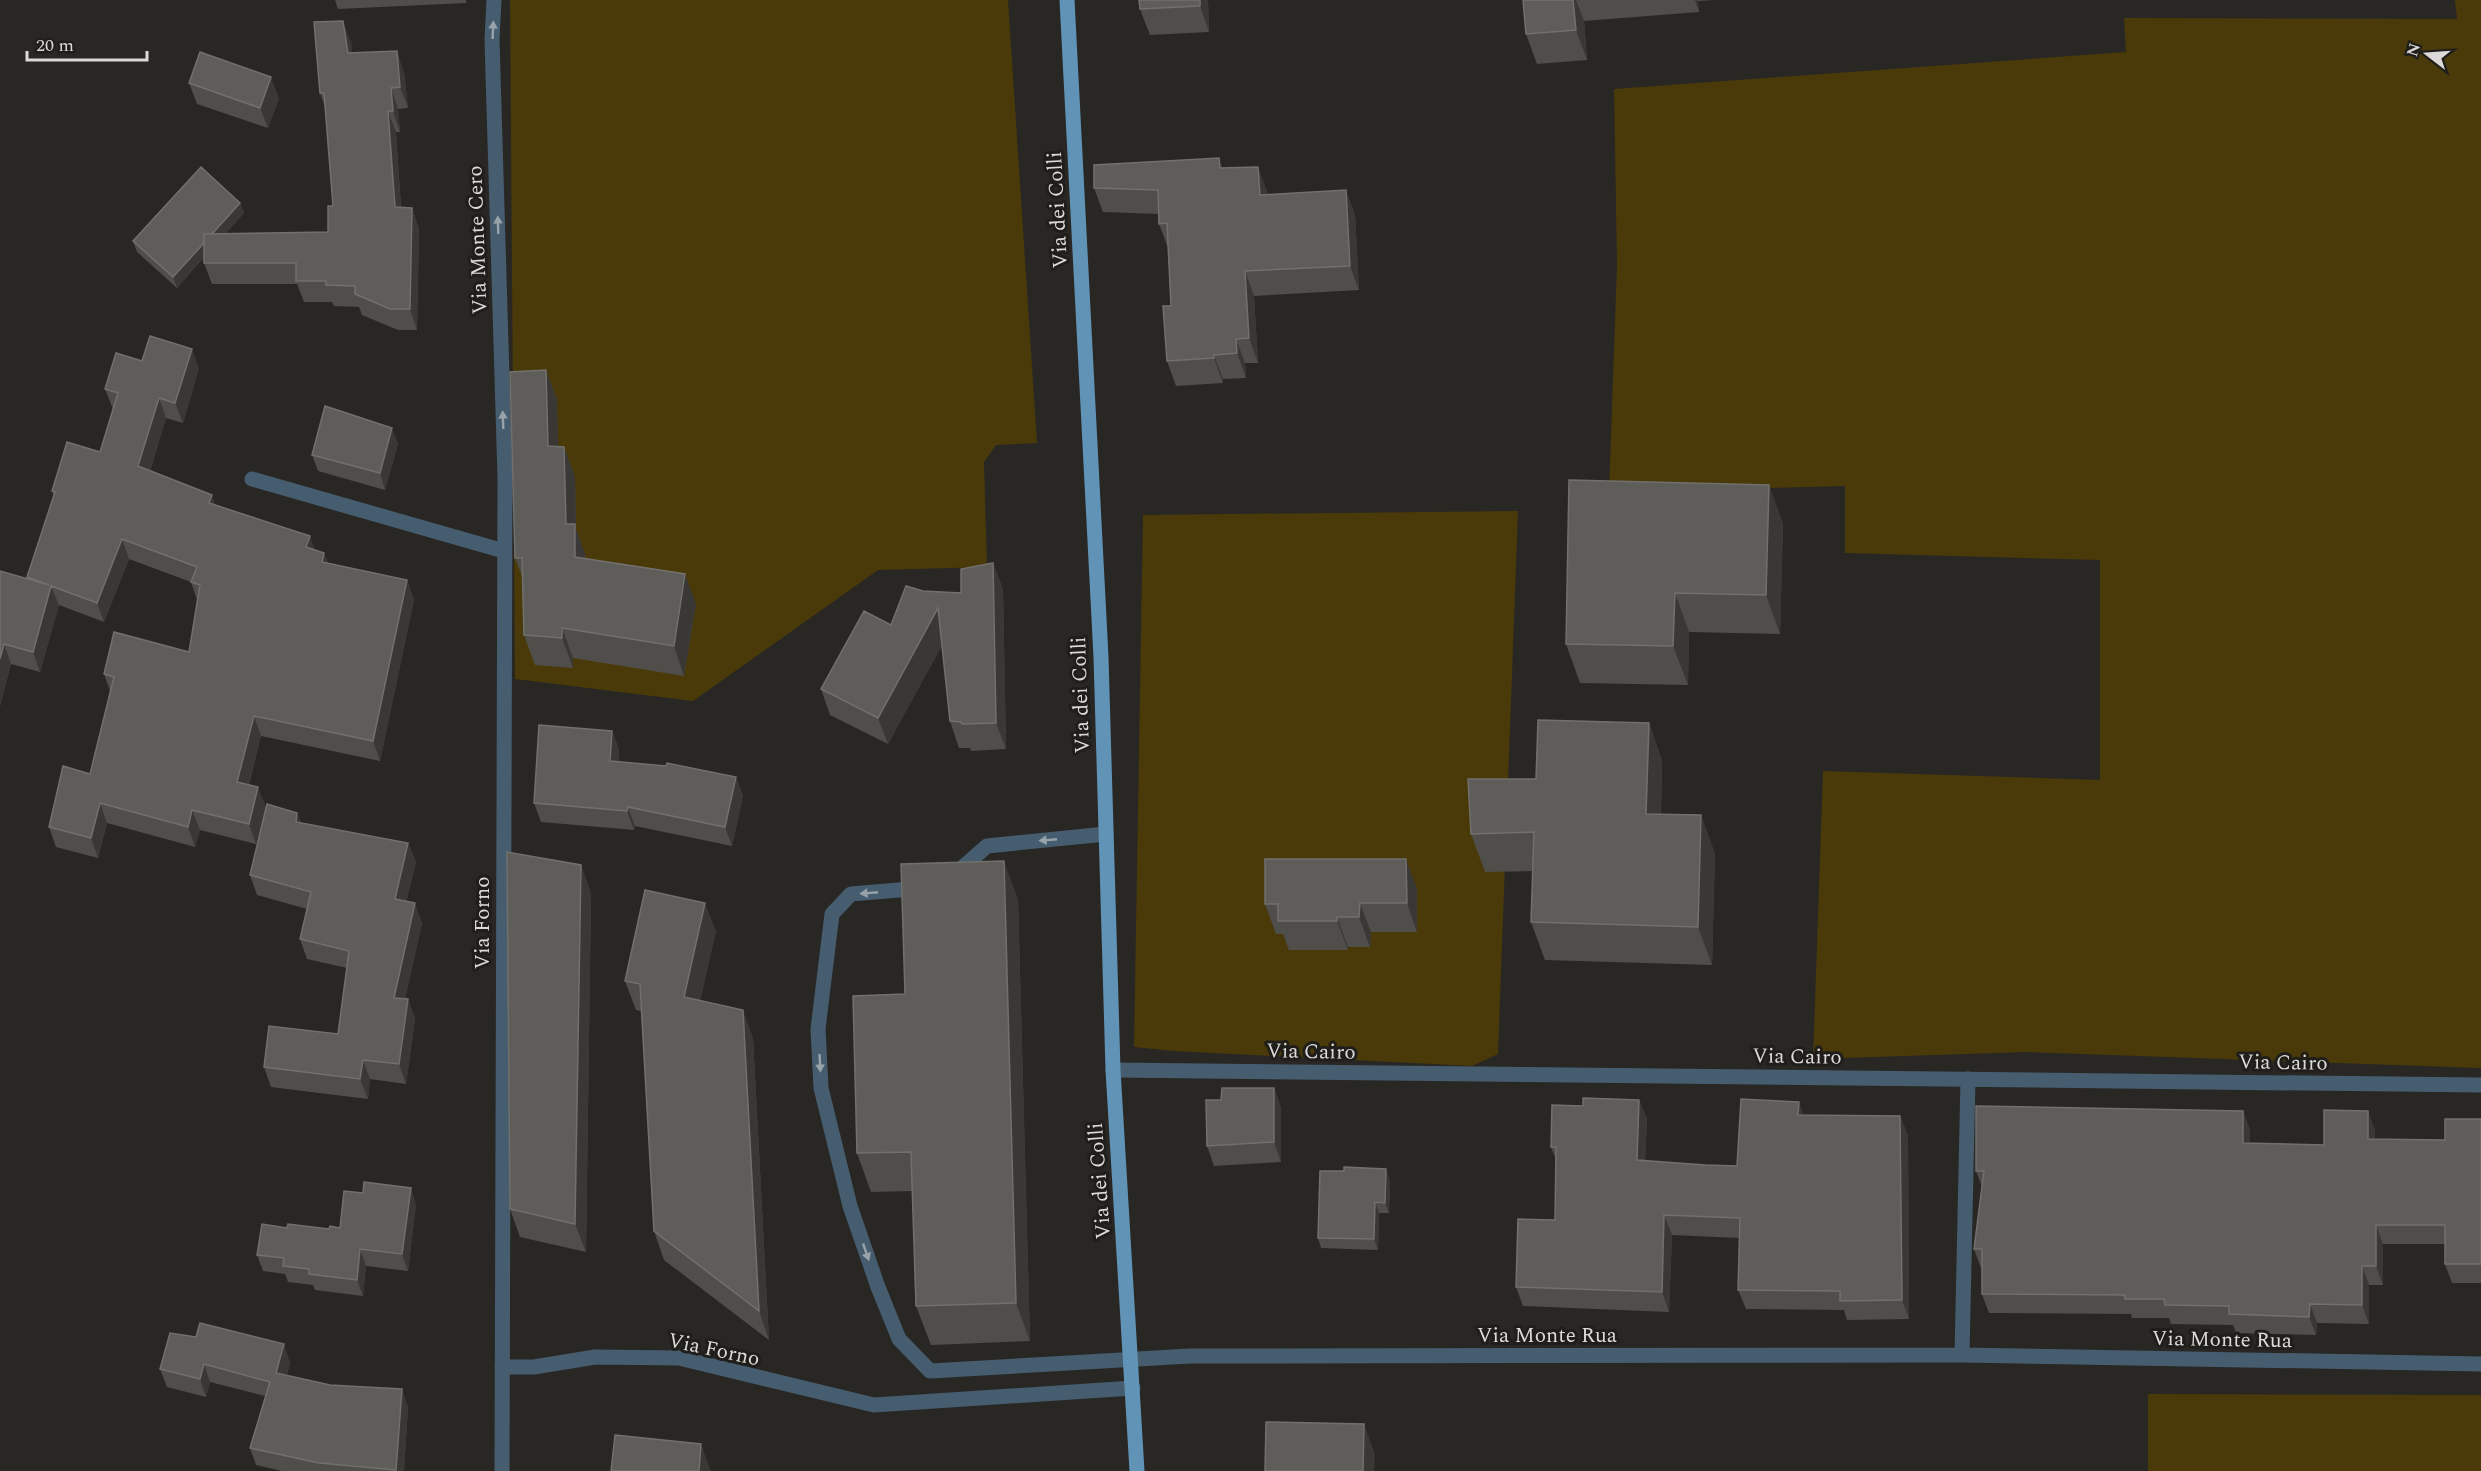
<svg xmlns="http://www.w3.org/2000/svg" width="2481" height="1471" viewBox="0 0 2481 1471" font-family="Spectral,serif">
	<rect width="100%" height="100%" fill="#282724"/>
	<path fill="#4a3a09" d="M 510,0 L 1008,0 L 1037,443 L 996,445 L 984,462 L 987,567 L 878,570 L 693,701 L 515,679 Z
		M 2455,0 L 2481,0 L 2481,1068 L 2027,1052 L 1813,1059 L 1823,771 L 2100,780 L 2100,560 L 1845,553 L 1845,486 L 1609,492 L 1617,265 L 1614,89 L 2126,52 L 2124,18 L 2457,19 Z
		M 1518,511 L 1498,1054 L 1472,1066 L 1174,1051 L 1134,1047 L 1143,515 Z
		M 2148,1394 L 2481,1395 L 2481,1471 L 2148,1471 Z"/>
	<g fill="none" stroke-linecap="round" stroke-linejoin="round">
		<path stroke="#465d6f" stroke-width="15" d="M 494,0 L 492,40 L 505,478 L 502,1471
			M 252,479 L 504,551
			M 954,875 L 987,846 L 1106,834
			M 923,888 L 851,894 L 832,914 L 818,1029 L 821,1088 L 850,1206 L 878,1287 L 899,1339 L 930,1371 L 1190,1356 L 1962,1355 L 2481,1364
			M 1113,1070 L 2481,1085
			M 1962,1355 L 1968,1079
			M 502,1367 L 534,1367 L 595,1357 L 679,1358 L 874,1405 L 1133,1388"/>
		<path stroke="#6193b6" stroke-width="15" d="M 1067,0 L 1101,657 L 1113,1070 L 1137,1471"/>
	</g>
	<path fill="#4f4e4a" d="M 335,0 L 466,0 L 466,3 L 338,9 Z
		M 1139,0 L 1208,0 L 1209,32 L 1150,35 L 1140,9 Z
		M 1523,0 L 1715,0 L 1698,1 L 1699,12 L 1584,21 L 1587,60 L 1537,64 L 1526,34 Z
		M 351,42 L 352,52 L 404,72 L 408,108 L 398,109 L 400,132 L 396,132 L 401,207 L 412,208 L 419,229 L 417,330 L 398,330 L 362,315 L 359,307 L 334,306 L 332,302 L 304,302 L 297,284 L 212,284 L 204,263 L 204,257 L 177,288 L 137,252 L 133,241 L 240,203 L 244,213 L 226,233 L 328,232 L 333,206 L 325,107 L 320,93 Z
		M 189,83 L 279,98 L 268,128 L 197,104 Z
		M 1223,168 L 1267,191 L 1267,195 L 1355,214 L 1359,290 L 1254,296 L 1258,363 L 1245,363 L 1246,378 L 1223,379 L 1223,383 L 1176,386 L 1167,361 L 1171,306 L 1168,248 L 1159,224 L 1159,214 L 1103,212 L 1094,188 Z
		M 142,361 L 199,368 L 183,423 L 166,418 L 150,471 L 216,505 L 315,550 L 324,553 L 328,563 L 407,580 L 414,600 L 380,761 L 261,736 L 249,784 L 266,807 L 256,844 L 200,830 L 195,847 L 107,823 L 98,858 L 56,847 L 49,827 L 90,774 L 110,691 L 104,674 L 189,652 L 197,600 L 191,582 L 129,559 L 104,622 L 59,605 L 40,672 L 11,664 L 0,706 L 0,571 L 28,579 L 27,577 L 54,496 L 52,491 L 100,452 L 113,409 L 105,389 Z
		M 546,370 L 557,400 L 558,447 L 564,447 L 575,477 L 576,529 L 585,554 L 586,558 L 696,604 L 684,676 L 573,658 L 573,668 L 535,665 L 524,635 L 522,576 L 515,558 Z
		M 398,444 L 385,490 L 318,471 L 312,455 Z
		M 1783,523 L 1780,634 L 1689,632 L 1688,685 L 1580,683 L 1566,644 Z
		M 993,563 L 1003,590 L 1006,749 L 971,751 L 970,748 L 959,748 L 950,721 L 942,645 L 888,744 L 830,715 L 821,689 L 891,625 L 923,591 L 961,593 Z
		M 1649,723 L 1662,761 L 1661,814 L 1715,853 L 1712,965 L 1545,960 L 1531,922 L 1533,871 L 1485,872 L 1471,834 L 1536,779 Z
		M 612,731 L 619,750 L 618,762 L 736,777 L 743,796 L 732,846 L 635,826 L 634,830 L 541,822 L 534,803 Z
		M 297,813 L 301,823 L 408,843 L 416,862 L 406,902 L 422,923 L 405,999 L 408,999 L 415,1019 L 406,1084 L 370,1079 L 368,1099 L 271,1087 L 264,1067 L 338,1034 L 347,968 L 307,959 L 300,939 L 307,909 L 257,895 L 250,875 Z
		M 581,865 L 591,894 L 586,1252 L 520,1237 L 510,1209 Z
		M 1417,889 L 1417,932 L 1371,932 L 1370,947 L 1348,947 L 1348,950 L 1289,950 L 1283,934 L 1276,934 L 1265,904 Z
		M 1018,899 L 1030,1341 L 931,1345 L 916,1306 L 913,1191 L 871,1192 L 857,1153 L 905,994 Z
		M 716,931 L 700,1000 L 753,1038 L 769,1340 L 664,1260 L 654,1231 L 641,1011 L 636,1010 L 625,981 Z
		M 1274,1088 L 1281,1108 L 1281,1162 L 1214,1166 L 1207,1146 L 1221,1100 Z
		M 1639,1100 L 1647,1119 L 1645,1161 L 1705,1165 L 1737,1166 L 1804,1115 L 1900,1116 L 1908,1136 L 1909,1319 L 1847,1320 L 1844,1310 L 1746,1309 L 1738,1290 L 1740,1238 L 1672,1235 L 1669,1312 L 1523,1306 L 1516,1287 L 1555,1220 L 1556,1160 L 1551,1147 L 1583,1106 Z
		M 2243,1111 L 2250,1130 L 2250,1143 L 2324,1145 L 2375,1130 L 2375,1139 L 2445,1140 L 2481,1119 L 2481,1283 L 2452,1283 L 2445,1264 L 2445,1244 L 2383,1244 L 2383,1285 L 2369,1285 L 2369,1324 L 2317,1323 L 2316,1335 L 2236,1333 L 2233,1325 L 2171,1324 L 2169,1318 L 2132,1318 L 2131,1314 L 1989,1313 L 1982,1294 L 1982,1268 L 1981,1268 L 1974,1249 L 1982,1187 L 1976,1171 Z
		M 1390,1180 L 1389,1213 L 1379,1213 L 1378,1250 L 1321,1248 L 1318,1238 Z
		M 416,1204 L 408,1271 L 366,1266 L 363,1296 L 315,1290 L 313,1285 L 288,1282 L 285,1274 L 263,1271 L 257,1255 L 287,1228 L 329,1229 L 340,1228 Z
		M 170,1333 L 290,1362 L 287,1375 L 408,1407 L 404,1471 L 282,1471 L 256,1465 L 250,1448 L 265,1396 L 210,1382 L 206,1397 L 167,1387 L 160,1369 Z"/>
	<path fill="#393834" d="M 1200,0 L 1208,0 L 1209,32 L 1200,6 Z
		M 1573,0 L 1576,0 L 1584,21 L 1587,60 L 1576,30 Z
		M 1695,0 L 1697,0 L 1698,1 L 1699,12 Z
		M 343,21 L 351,42 L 355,74 L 348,53 Z
		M 397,51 L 404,72 L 408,108 L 400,87 Z
		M 271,77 L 279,98 L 268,128 L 260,108 Z
		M 391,88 L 398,109 L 400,132 L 393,111 Z
		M 388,111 L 396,132 L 402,227 L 395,207 Z
		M 1219,158 L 1228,182 L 1220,168 Z
		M 1258,167 L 1267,191 L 1269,219 L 1260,195 Z
		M 1346,190 L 1355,214 L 1359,290 L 1350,266 Z
		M 240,203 L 244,213 L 177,288 L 173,277 Z
		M 412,208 L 419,229 L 417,330 L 410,309 Z
		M 1245,271 L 1254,296 L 1258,363 L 1249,338 Z
		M 1236,339 L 1245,363 L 1246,378 L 1237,353 Z
		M 192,349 L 199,368 L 183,423 L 175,403 Z
		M 1214,355 L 1223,379 L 1223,383 L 1214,358 Z
		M 546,370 L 557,400 L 559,476 L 548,446 Z
		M 159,398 L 166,418 L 145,486 L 138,466 Z
		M 392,428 L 398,444 L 385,490 L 380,473 Z
		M 564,447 L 575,477 L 576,529 L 585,554 L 586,587 L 575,557 L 566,524 Z
		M 1769,485 L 1783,523 L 1780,634 L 1766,595 Z
		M 212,495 L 219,515 L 209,503 Z
		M 310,536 L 317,556 L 306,547 Z
		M 122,539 L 129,559 L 104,622 L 97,603 Z
		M 324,553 L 331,573 L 322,562 Z
		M 993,563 L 1003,590 L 1006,749 L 996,723 Z
		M 685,574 L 696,604 L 684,676 L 674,646 Z
		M 407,580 L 414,600 L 380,761 L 373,741 Z
		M 51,586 L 59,605 L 40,672 L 33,652 Z
		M 1675,593 L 1689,632 L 1688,685 L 1673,646 Z
		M 938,608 L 948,635 L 888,744 L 878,718 Z
		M 562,628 L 573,658 L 573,668 L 562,638 Z
		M 4,644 L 11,664 L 0,706 L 0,659 Z
		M 254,716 L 261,736 L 244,801 L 237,782 Z
		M 1649,723 L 1662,761 L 1660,852 L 1646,814 Z
		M 612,731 L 619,750 L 617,780 L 610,761 Z
		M 736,777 L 743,796 L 732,846 L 725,827 Z
		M 258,787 L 266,807 L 256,844 L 249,824 Z
		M 100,803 L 107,823 L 98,858 L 91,838 Z
		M 628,807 L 635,826 L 634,830 L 627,811 Z
		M 192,810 L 200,830 L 195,847 L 188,827 Z
		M 297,813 L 304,833 L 296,822 Z
		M 1701,815 L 1715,853 L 1712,965 L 1698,927 Z
		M 408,843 L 416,862 L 402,919 L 395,899 Z
		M 1406,859 L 1417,889 L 1417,932 L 1407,903 Z
		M 1004,861 L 1018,899 L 1030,1341 L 1016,1303 Z
		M 581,865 L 591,894 L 586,1252 L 575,1224 Z
		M 415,903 L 422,923 L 401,1017 L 394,998 Z
		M 705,903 L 716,931 L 695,1026 L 684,997 Z
		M 1360,903 L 1371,932 L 1370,947 L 1359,917 Z
		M 1337,917 L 1348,947 L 1348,950 L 1337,921 Z
		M 408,999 L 415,1019 L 406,1084 L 399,1064 Z
		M 743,1010 L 753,1038 L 769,1340 L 759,1311 Z
		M 363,1060 L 370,1079 L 368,1099 L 360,1079 Z
		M 1274,1088 L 1281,1108 L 1281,1162 L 1274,1142 Z
		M 1639,1100 L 1647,1119 L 1644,1180 L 1637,1160 Z
		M 1799,1102 L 1806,1121 L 1798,1115 Z
		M 2243,1111 L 2250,1130 L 2250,1162 L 2243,1143 Z
		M 2368,1111 L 2375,1130 L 2375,1158 L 2368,1139 Z
		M 1900,1116 L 1908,1136 L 1909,1319 L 1902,1300 Z
		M 1386,1169 L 1390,1180 L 1389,1213 L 1385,1203 Z
		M 411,1188 L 416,1204 L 408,1271 L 402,1254 Z
		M 1375,1202 L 1379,1213 L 1378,1250 L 1374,1239 Z
		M 1664,1215 L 1672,1235 L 1669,1312 L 1662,1292 Z
		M 2376,1225 L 2383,1244 L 2383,1285 L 2376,1266 Z
		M 360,1249 L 366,1266 L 363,1296 L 357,1280 Z
		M 2362,1266 L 2369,1285 L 2369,1324 L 2362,1305 Z
		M 2310,1304 L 2317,1323 L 2316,1335 L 2309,1317 Z
		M 284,1344 L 290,1362 L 283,1390 L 276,1373 Z
		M 204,1364 L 210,1382 L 206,1397 L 200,1379 Z
		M 402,1389 L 408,1407 L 404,1471 L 396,1471 Z
		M 1364,1424 L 1375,1454 L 1374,1471 L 1363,1471 Z
		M 701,1444 L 711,1471 L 699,1471 Z"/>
	<path fill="#5e5d59" stroke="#71706d" stroke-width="1.5" d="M 1139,0 L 1200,0 L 1200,6 L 1140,9 Z
		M 1523,0 L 1573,0 L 1576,30 L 1526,34 Z
		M 343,21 L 348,53 L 397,51 L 400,87 L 391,88 L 393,111 L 388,111 L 395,207 L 412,208 L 410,309 L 390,309 L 355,294 L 355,286 L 326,285 L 326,281 L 296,281 L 296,263 L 204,263 L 204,234 L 328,232 L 328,206 L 333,206 L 324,93 L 320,93 L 314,22 Z
		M 200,52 L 271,77 L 260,108 L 189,83 Z
		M 1219,158 L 1220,168 L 1258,167 L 1260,195 L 1346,190 L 1350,266 L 1245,271 L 1249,338 L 1236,339 L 1237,353 L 1214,355 L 1214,358 L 1167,361 L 1163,306 L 1171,306 L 1167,223 L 1159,224 L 1158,190 L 1094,188 L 1094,165 Z
		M 201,167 L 240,203 L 212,234 L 204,234 L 204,243 L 173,277 L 133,241 Z
		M 150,336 L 192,349 L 175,403 L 159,398 L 138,466 L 212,495 L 209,503 L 310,536 L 306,547 L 324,553 L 322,562 L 407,580 L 373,741 L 254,716 L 237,782 L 258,787 L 249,824 L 192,810 L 188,827 L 100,803 L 91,838 L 49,827 L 63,766 L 90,774 L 114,677 L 104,674 L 114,632 L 189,652 L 200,585 L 191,582 L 197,567 L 122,539 L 97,603 L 51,586 L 33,652 L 4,644 L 0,659 L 0,571 L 49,585 L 27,577 L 55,492 L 52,491 L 67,442 L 100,452 L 118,393 L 105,389 L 116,353 L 142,361 Z
		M 546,370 L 548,446 L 564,447 L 566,524 L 575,524 L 575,557 L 685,574 L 674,646 L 562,628 L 562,638 L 524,635 L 522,558 L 515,558 L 510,372 Z
		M 325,406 L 392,428 L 380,473 L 312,455 Z
		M 1569,480 L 1769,485 L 1766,595 L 1675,593 L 1673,646 L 1566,644 Z
		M 993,563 L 996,723 L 962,724 L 961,722 L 950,721 L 938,608 L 878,718 L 821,689 L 864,611 L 891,625 L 906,586 L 923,591 L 961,593 L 961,569 Z
		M 1538,720 L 1649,723 L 1646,814 L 1701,815 L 1698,927 L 1531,922 L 1534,832 L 1471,834 L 1468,779 L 1536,779 Z
		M 539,725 L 612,731 L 610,761 L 666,766 L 667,763 L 736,777 L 725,827 L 628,807 L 627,811 L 534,803 Z
		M 267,804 L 297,813 L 296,822 L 408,843 L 395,899 L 415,903 L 394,998 L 408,999 L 399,1064 L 363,1060 L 360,1079 L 264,1067 L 269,1026 L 338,1034 L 349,951 L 300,939 L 311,892 L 250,875 Z
		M 507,852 L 581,865 L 575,1224 L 510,1209 Z
		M 1265,859 L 1406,859 L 1407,903 L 1360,903 L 1359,917 L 1337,917 L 1337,921 L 1278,921 L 1278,904 L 1265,904 Z
		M 1004,861 L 1016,1303 L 916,1306 L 911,1152 L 857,1153 L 853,996 L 905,994 L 901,864 Z
		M 645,890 L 705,903 L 684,997 L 743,1010 L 759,1311 L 654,1231 L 640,984 L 625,981 Z
		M 1222,1088 L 1274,1088 L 1274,1142 L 1207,1146 L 1206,1100 L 1221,1100 Z
		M 1583,1098 L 1639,1100 L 1637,1160 L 1705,1165 L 1737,1166 L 1741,1099 L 1799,1102 L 1798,1115 L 1900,1116 L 1902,1300 L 1840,1301 L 1840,1291 L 1738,1290 L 1740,1218 L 1664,1215 L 1662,1292 L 1516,1287 L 1518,1219 L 1555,1220 L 1556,1147 L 1551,1147 L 1552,1105 L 1583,1106 Z
		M 1976,1106 L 2243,1111 L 2243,1143 L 2324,1145 L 2324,1110 L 2368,1111 L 2368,1139 L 2445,1140 L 2445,1119 L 2481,1119 L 2481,1264 L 2445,1264 L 2445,1225 L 2376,1225 L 2376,1266 L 2362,1266 L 2362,1305 L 2310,1304 L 2309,1317 L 2229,1314 L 2229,1306 L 2165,1305 L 2164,1299 L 2125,1299 L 2125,1295 L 1982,1294 L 1982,1249 L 1974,1249 L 1984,1171 L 1976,1171 Z
		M 1344,1167 L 1386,1169 L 1385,1203 L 1375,1202 L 1374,1239 L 1318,1238 L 1320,1171 L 1344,1171 Z
		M 364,1182 L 411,1188 L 402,1254 L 360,1249 L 357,1280 L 309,1274 L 309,1269 L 283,1266 L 284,1258 L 257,1255 L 262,1224 L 287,1228 L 288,1224 L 329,1229 L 330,1226 L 340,1228 L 344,1191 L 363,1193 Z
		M 200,1323 L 284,1344 L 276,1373 L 330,1385 L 402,1389 L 396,1470 L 319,1463 L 250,1448 L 270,1382 L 204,1364 L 200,1379 L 160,1369 L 170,1333 L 196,1337 Z
		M 1266,1422 L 1364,1424 L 1363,1471 L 1265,1471 Z
		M 615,1435 L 701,1444 L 699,1471 L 611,1471 Z"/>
	<defs><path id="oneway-solid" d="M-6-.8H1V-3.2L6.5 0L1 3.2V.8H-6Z" transform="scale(1.5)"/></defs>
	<g fill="#98a2a9">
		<use href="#oneway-solid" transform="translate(493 30) rotate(-87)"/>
		<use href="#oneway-solid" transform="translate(498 225) rotate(-92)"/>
		<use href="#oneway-solid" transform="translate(503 420) rotate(-92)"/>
		<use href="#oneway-solid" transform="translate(1048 840) rotate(175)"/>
		<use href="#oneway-solid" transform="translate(869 893) rotate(175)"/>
		<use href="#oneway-solid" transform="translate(820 1063) rotate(87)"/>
		<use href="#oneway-solid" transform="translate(866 1252) rotate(71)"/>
	</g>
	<g text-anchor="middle" stroke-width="6" stroke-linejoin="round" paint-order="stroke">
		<g font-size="21" fill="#dbdad8" stroke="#1f1e1a">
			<text transform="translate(1057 210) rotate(-93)" y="7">Via dei Colli</text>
			<text transform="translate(477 240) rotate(-92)" y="7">Via Monte Cero</text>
			<text transform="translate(1080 695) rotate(-92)" y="7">Via dei Colli</text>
			<text transform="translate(482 923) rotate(-90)" y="7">Via Forno</text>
			<text transform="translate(1311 1051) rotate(1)" y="7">Via Cairo</text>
			<text transform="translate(1797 1056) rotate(1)" y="7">Via Cairo</text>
			<text transform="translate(2283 1062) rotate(1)" y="7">Via Cairo</text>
			<text transform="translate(1099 1181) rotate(-94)" y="7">Via dei Colli</text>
			<text x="1547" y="1342">Via Monte Rua</text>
			<text transform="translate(2222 1339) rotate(1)" y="7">Via Monte Rua</text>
			<text transform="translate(714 1349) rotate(12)" y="7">Via Forno</text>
		</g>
	</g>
	<g transform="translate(2427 54) rotate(287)" stroke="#1f1e1a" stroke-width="4.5" paint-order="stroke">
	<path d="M0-4.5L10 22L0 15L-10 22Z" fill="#dbdad8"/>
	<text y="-9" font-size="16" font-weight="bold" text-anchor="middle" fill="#dbdad8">N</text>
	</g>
	<path d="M27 51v9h120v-9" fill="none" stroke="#dbdad8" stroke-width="3"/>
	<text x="36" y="51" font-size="18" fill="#dbdad8" stroke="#1f1e1a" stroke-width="4.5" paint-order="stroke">20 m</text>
</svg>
